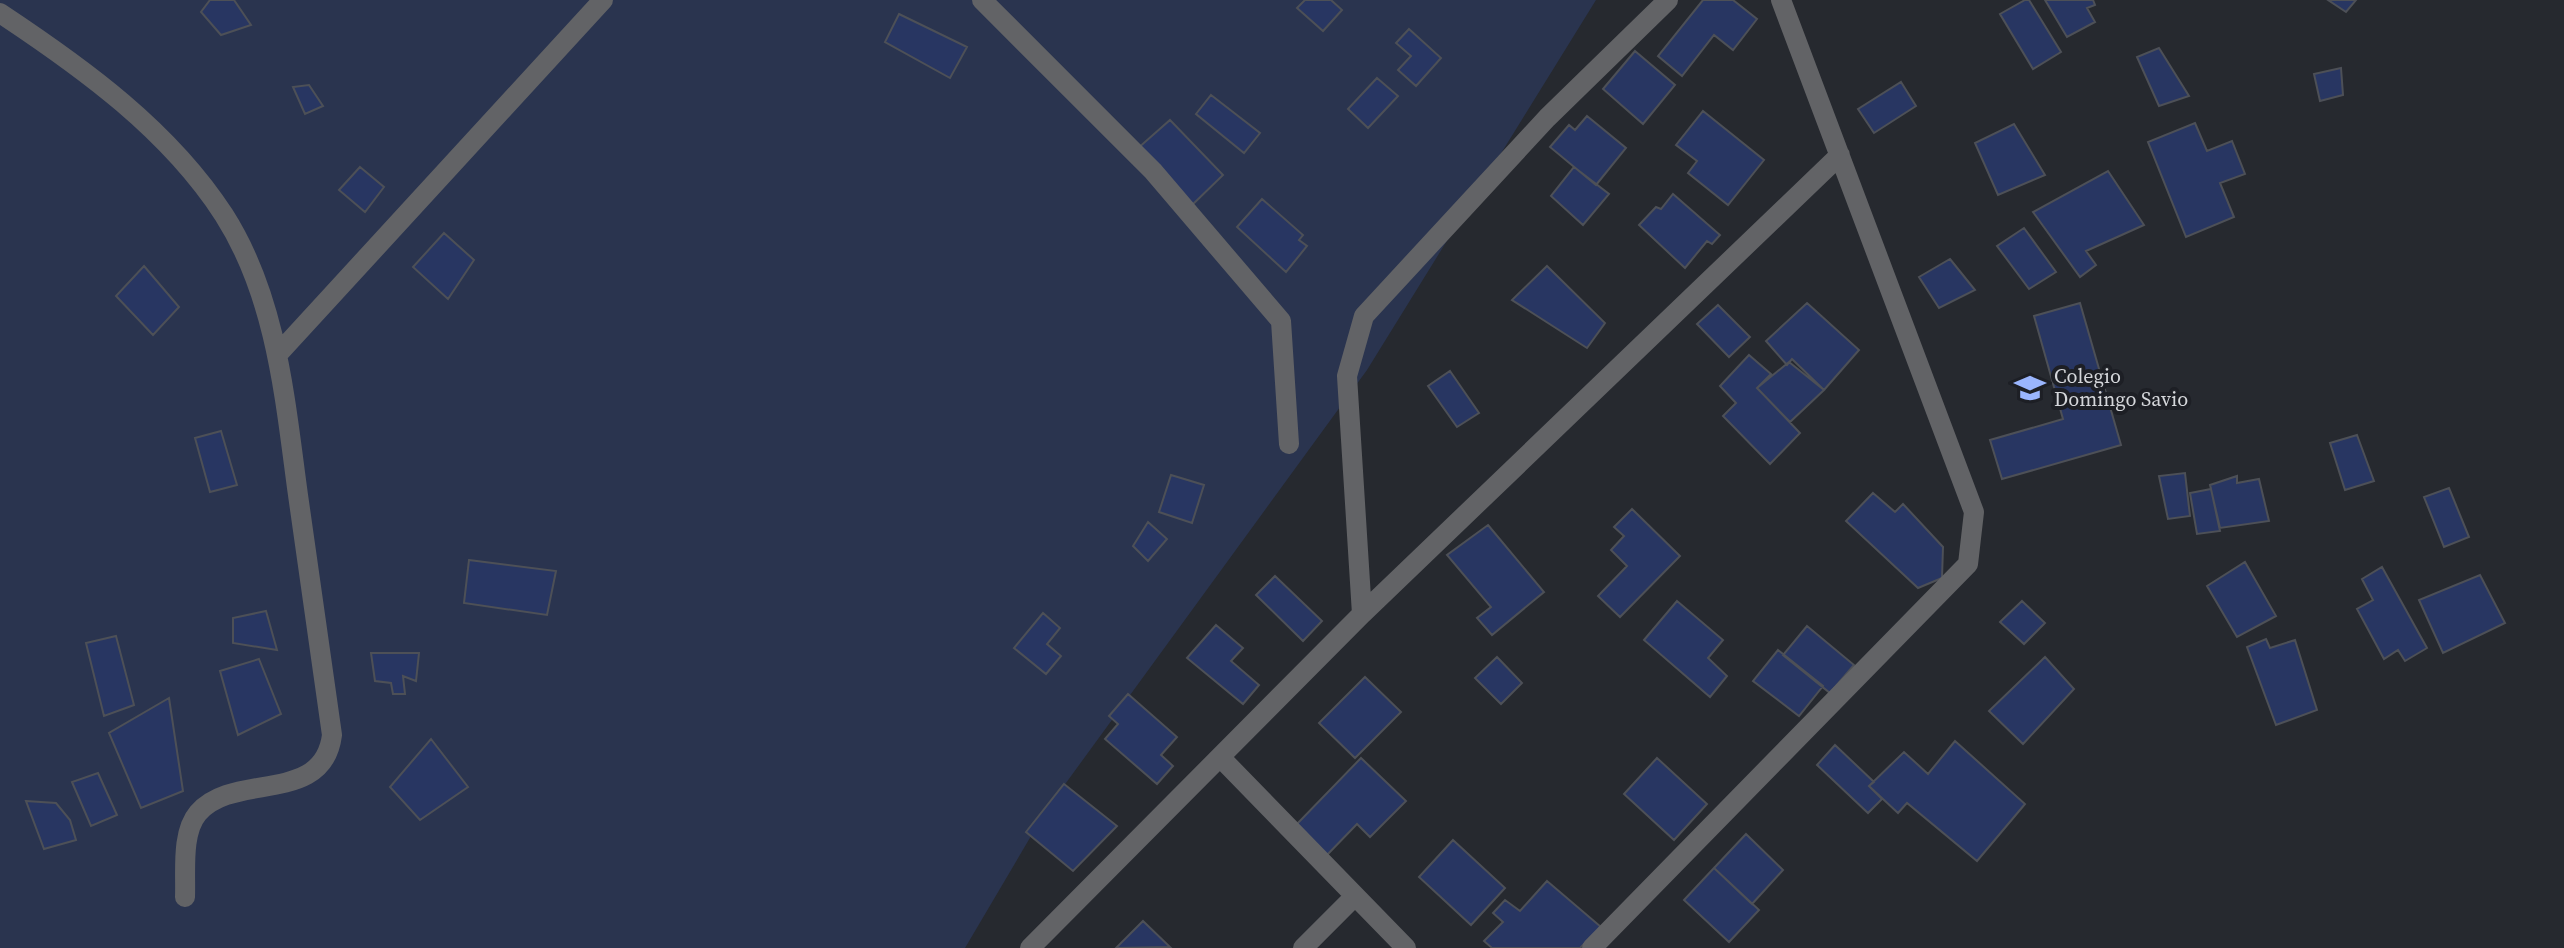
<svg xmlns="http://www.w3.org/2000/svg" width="2564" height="948" viewBox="0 0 2564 948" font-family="'Source Serif 4',serif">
	<rect width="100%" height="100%" fill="#26292f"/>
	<path fill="#2a344f" d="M 0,0 L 1596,0 L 1367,370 L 1047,809 L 965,948 L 0,948 Z"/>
	<path fill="#283662" stroke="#4d5057" stroke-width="2" d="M 210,0 L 234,0 L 251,25 L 221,35 L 201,12 Z
		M 1305,0 L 1331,0 L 1342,10 L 1323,31 L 1297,8 Z
		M 1703,0 L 1733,0 L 1757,19 L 1733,50 L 1714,35 L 1682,76 L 1658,56 Z
		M 2025,0 L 2029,0 L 2061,52 L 2033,69 L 2000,14 Z
		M 2045,0 L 2093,0 L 2095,5 L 2087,8 L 2095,22 L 2067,37 Z
		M 2328,0 L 2356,0 L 2346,12 Z
		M 899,14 L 967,47 L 950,78 L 885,42 Z
		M 1409,29 L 1441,58 L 1416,86 L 1398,70 L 1411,56 L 1396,43 Z
		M 2159,48 L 2189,96 L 2159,106 L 2137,57 Z
		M 1635,51 L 1675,85 L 1643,124 L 1603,89 Z
		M 2341,68 L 2343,95 L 2320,101 L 2314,74 Z
		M 1377,78 L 1398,96 L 1368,128 L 1348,109 Z
		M 1901,82 L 1916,106 L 1874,133 L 1858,109 Z
		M 309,85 L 323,106 L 305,114 L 293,87 Z
		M 1211,95 L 1260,133 L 1244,153 L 1196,114 Z
		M 1703,111 L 1764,160 L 1728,205 L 1688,173 L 1697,161 L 1676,145 Z
		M 1587,116 L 1626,148 L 1596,185 L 1550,147 L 1569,125 L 1575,130 Z
		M 1170,120 L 1223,175 L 1189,208 L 1137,149 Z
		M 2195,123 L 2207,151 L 2232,141 L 2245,174 L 2220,183 L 2234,217 L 2186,237 L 2148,142 Z
		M 2014,124 L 2045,175 L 1998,195 L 1975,143 Z
		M 360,167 L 384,187 L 365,212 L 339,190 Z
		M 1574,167 L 1609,194 L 1583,225 L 1551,196 Z
		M 2108,171 L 2144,225 L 2086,251 L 2096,265 L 2080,277 L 2033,212 Z
		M 1673,194 L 1720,235 L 1712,244 L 1707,241 L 1685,268 L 1639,225 L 1656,207 L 1661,209 Z
		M 1262,199 L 1303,235 L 1299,240 L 1307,246 L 1286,272 L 1237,227 Z
		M 2024,228 L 2056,272 L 2029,289 L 1997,246 Z
		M 444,233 L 474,260 L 448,299 L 413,267 Z
		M 1950,259 L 1975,290 L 1939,308 L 1919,277 Z
		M 144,266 L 179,307 L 153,335 L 116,296 Z
		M 1547,266 L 1605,323 L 1587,348 L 1512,300 Z
		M 1807,303 L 1859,350 L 1824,390 L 1792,359 L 1787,365 L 1766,341 Z
		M 2080,303 L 2121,445 L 2002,479 L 1990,440 L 2063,419 L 2034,316 Z
		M 1718,305 L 1750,337 L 1729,357 L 1697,324 Z
		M 1749,355 L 1771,374 L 1757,388 L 1800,433 L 1770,464 L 1723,416 L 1736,403 L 1720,386 Z
		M 1789,362 L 1824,390 L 1790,422 L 1757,388 Z
		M 1450,371 L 1479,413 L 1457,427 L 1428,386 Z
		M 221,431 L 237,485 L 210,492 L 195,438 Z
		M 2357,435 L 2374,481 L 2345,490 L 2330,443 Z
		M 2185,473 L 2190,516 L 2168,519 L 2159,476 Z
		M 1171,475 L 1204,485 L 1192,523 L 1159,512 Z
		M 2237,476 L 2237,483 L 2259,479 L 2269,521 L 2220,528 L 2210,485 Z
		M 2449,488 L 2469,537 L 2444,547 L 2424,497 Z
		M 2211,489 L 2220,531 L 2197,534 L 2190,493 Z
		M 1873,493 L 1895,512 L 1903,504 L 1943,547 L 1942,578 L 1918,588 L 1846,521 Z
		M 1632,509 L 1680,556 L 1620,617 L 1598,596 L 1627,566 L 1611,550 L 1624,536 L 1614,527 Z
		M 1148,522 L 1167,539 L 1148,561 L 1133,546 Z
		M 1488,525 L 1544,592 L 1492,635 L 1477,618 L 1491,607 L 1447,555 Z
		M 469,560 L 556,571 L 547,615 L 464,603 Z
		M 2245,562 L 2276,616 L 2237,637 L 2207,586 Z
		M 2382,567 L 2427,648 L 2405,661 L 2398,650 L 2384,659 L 2357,609 L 2373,600 L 2362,579 Z
		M 2480,575 L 2505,623 L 2443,653 L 2419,600 Z
		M 1275,576 L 1322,621 L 1303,641 L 1256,595 Z
		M 1677,601 L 1723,640 L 1708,658 L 1727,676 L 1710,697 L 1644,640 Z
		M 2022,601 L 2045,623 L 2024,644 L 2000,622 Z
		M 266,611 L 277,650 L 233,643 L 233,618 Z
		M 1043,613 L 1060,628 L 1047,644 L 1061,656 L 1046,674 L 1014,648 Z
		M 1216,625 L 1243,648 L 1231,661 L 1259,685 L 1243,704 L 1187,658 Z
		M 1807,626 L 1854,665 L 1830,693 L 1783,655 Z
		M 116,636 L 134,705 L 104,716 L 86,643 Z
		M 2266,639 L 2270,648 L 2295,640 L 2317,710 L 2276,725 L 2247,647 Z
		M 1778,650 L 1823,686 L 1799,716 L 1753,681 Z
		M 371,653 L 419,653 L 416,681 L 403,676 L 405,694 L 393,694 L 391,683 L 375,681 Z
		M 1497,657 L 1522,683 L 1501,704 L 1475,678 Z
		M 2045,657 L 2074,689 L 2023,744 L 1989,711 Z
		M 259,659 L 281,714 L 238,735 L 220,671 Z
		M 1365,677 L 1401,712 L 1355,758 L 1319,723 Z
		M 1128,694 L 1177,737 L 1161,755 L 1173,766 L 1157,784 L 1105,739 L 1118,724 L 1109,716 Z
		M 169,698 L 183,791 L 141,808 L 109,733 Z
		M 431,739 L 468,787 L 420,820 L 390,787 Z
		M 1955,741 L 2025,804 L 1977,861 L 1907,803 L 1898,813 L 1869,786 L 1904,752 L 1928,774 Z
		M 1835,745 L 1874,782 L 1869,786 L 1882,799 L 1868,813 L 1817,765 Z
		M 1361,758 L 1406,801 L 1370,837 L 1357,824 L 1326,856 L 1295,826 Z
		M 1657,758 L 1707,804 L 1674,840 L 1624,794 Z
		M 98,773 L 117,815 L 91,826 L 72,782 Z
		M 1064,784 L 1117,826 L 1073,871 L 1026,832 Z
		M 26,801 L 56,803 L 70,820 L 76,840 L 44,849 Z
		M 1746,834 L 1783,870 L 1752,904 L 1714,868 Z
		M 1453,840 L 1505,888 L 1471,925 L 1419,877 Z
		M 1714,868 L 1759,910 L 1729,942 L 1684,900 Z
		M 1547,881 L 1601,927 L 1580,948 L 1492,948 L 1484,941 L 1503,922 L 1493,913 L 1505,900 L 1520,911 Z
		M 1143,921 L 1170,947 L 1116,948 Z"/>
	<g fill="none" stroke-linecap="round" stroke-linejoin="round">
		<path stroke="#626366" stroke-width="20" d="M 982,0 L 1153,171 L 1281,321 L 1289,444
			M 0,13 C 83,68 169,130 224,215 C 277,298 285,400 298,495 C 309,575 320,655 332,735 C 323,806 234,771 198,813 C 181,833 186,872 185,897
			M 278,354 L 603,0
			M 1362,614 L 1840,155
			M 1221,758 L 1406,948
			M 1030,948 L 1362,614 L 1347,376 L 1364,316 L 1547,118 L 1668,0
			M 1303,948 L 1355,896
			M 1592,948 L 1968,564 L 1974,512 L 1781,0"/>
	</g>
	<defs>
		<symbol id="school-bare" viewBox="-9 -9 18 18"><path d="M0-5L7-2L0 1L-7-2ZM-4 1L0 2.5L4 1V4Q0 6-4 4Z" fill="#9ab5fd" stroke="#1d1f25" stroke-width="2.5" paint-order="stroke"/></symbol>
	</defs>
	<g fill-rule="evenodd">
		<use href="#school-bare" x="2008" y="366" width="44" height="44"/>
	</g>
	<g text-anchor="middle" stroke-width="8" stroke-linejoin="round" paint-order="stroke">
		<g font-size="20" fill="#d4d6da" stroke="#1d1f25" text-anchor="start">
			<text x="2054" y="383">Colegio<tspan x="2054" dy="23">Domingo Savio</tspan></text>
		</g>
	</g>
</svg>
